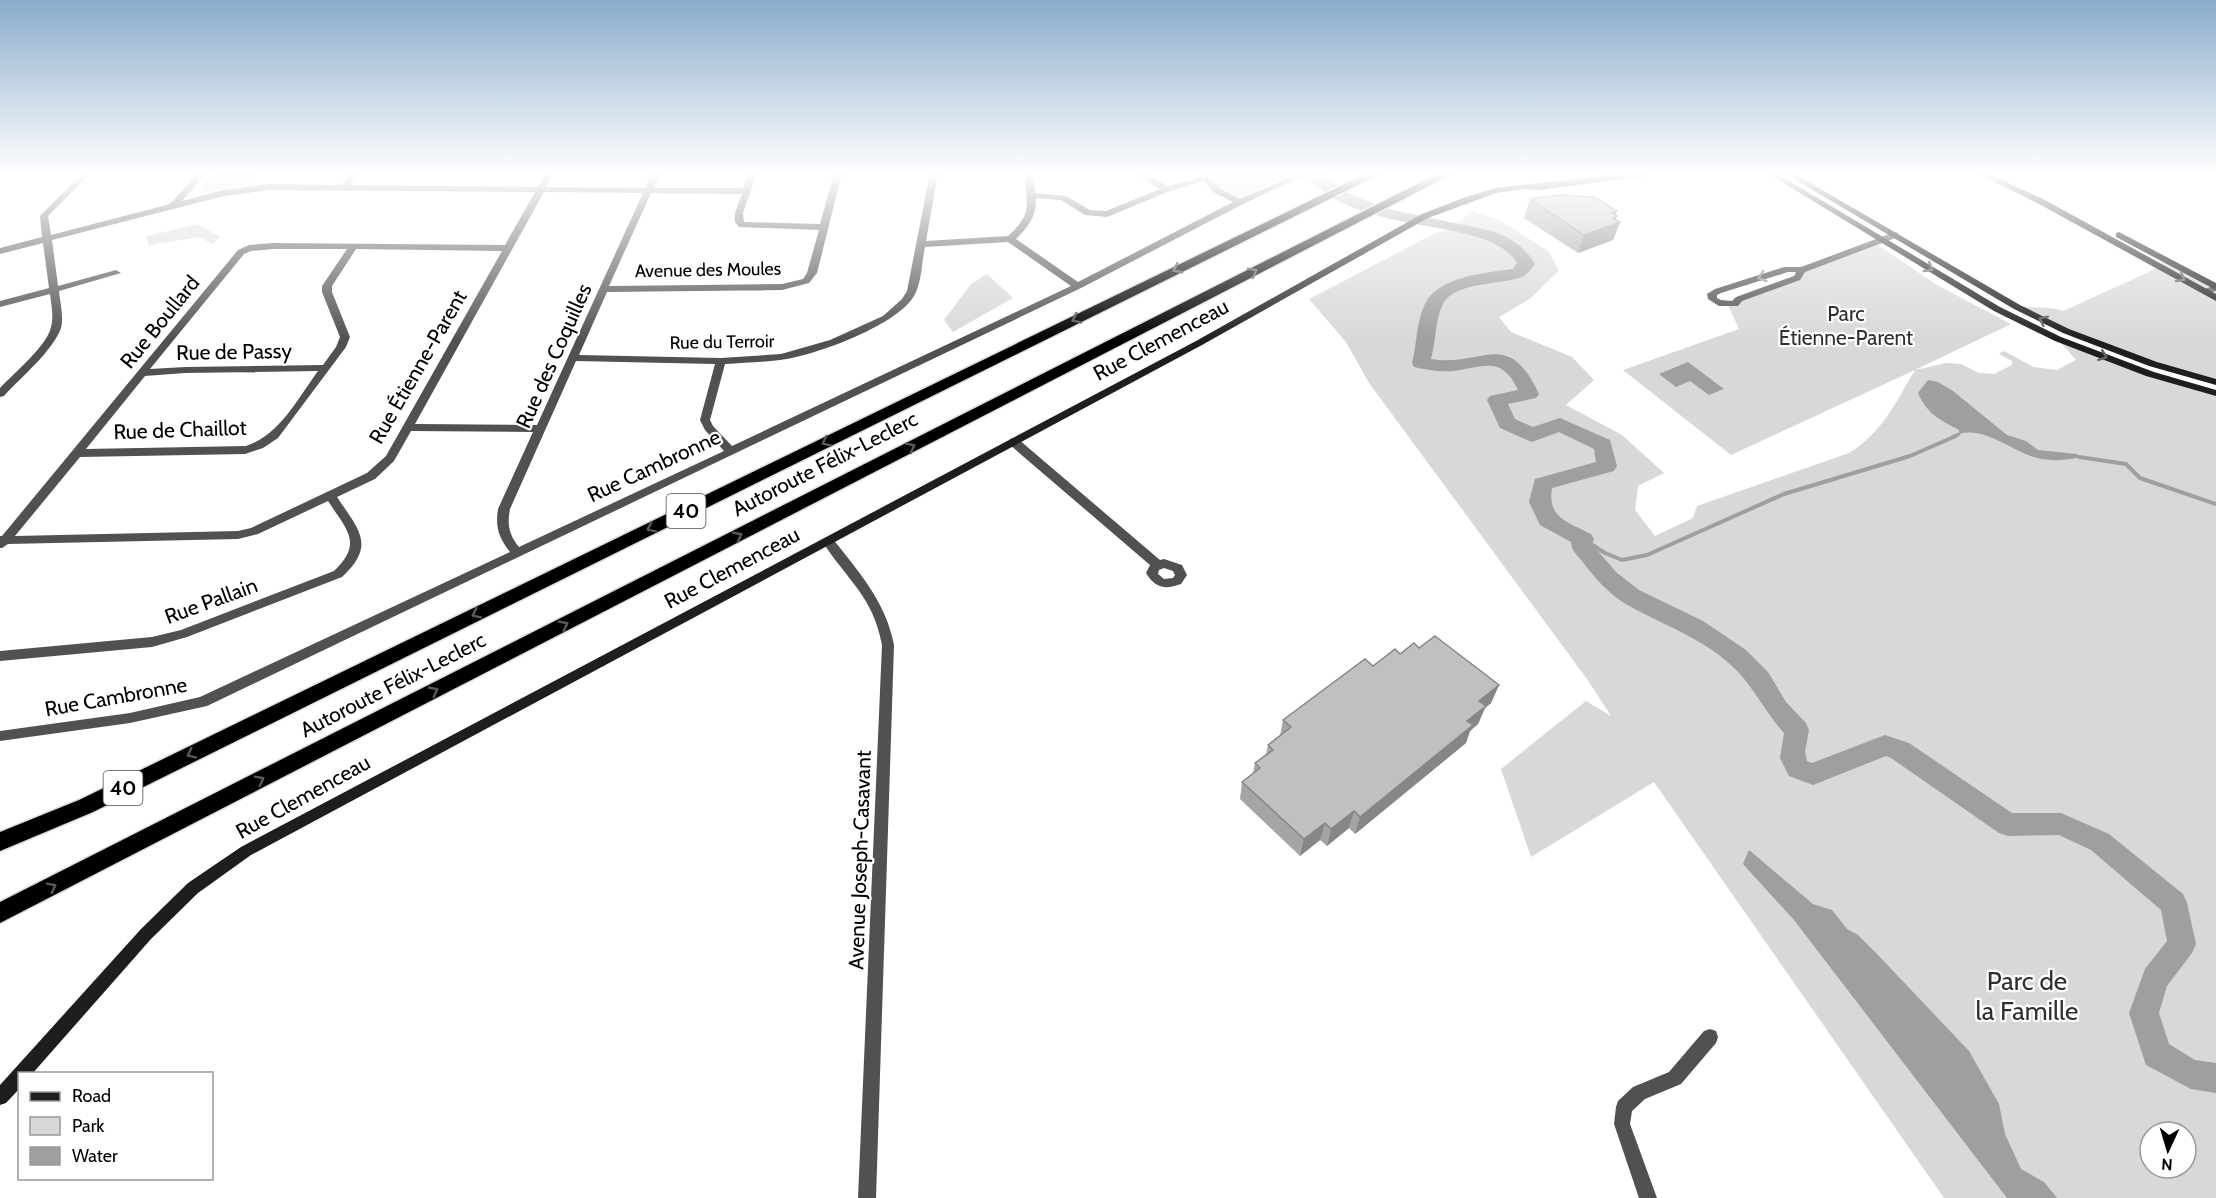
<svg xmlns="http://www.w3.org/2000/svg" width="2216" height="1198" viewBox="0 0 2216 1198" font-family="Cabin,sans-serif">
	<rect width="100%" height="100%" fill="#fff"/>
	<path fill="#d8d8d8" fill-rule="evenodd" d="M 256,173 L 246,184 L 201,194 L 202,186 L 213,175 Z
		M 1210,173 L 1293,173 L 1240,199 L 1216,185 Z
		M 1472,211 L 1499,220 L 1548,251 L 1559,270 L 1531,298 L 1499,317 L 1511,332 L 1572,357 L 1594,380 L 1566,405 L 1622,435 L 1664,473 L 1638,486 L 1635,510 L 1655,536 L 1693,518 L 1697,506 L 1849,453 C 1883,432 1895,403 1915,370 L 1731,455 L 1623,370 L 1739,329 L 1728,305 L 1797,278 L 1802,270 L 1875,243 L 1937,285 L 2011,324 L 1915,370 L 1946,363 L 1961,364 L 1979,373 L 1994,374 L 2012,365 L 2012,361 L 1999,354 L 2004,351 L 2033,367 L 2057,370 L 2076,360 L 2058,339 L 2150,374 L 2216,393 L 2216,1198 L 1944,1198 L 1654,782 L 1531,857 L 1501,769 L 1586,701 L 1611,716 L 1587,679 L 1369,383 L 1346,342 L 1309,299 L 1436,233 L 1451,229 ZM 2150,1132 L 2186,1132 L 2186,1168 L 2150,1168 Z
		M 198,224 L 220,237 L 212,244 L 200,237 L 149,245 L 146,236 Z
		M 2167,259 L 2216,284 L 2216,382 L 2066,331 L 2017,307 C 2033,308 2047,306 2063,311 L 2149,272 Z
		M 987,274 L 1013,298 L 953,332 L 944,320 L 971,284 Z"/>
	<path fill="#9f9f9f" d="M 1688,362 L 1724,389 L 1709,395 L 1690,381 L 1676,387 L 1659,374 Z
		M 1928,380 L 1938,382 L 1953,391 L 2007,435 L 2026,441 L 2038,450 L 2077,454 L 2079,457 C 2067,461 2049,461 2037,458 C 2013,452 1985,426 1959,434 L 1959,430 C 1939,419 1928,415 1918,393 Z
		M 1749,850 L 1813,904 L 1832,910 L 1847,929 L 1858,935 L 1878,955 L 1969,1051 L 1999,1104 L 2005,1134 L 2021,1169 L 2044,1182 L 2057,1198 L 2007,1198 L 1794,920 L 1743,864 Z"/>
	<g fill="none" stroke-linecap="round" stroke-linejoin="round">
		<path stroke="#9f9f9f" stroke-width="3" d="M 1952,437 L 1959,434"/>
		<path stroke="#9f9f9f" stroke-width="4" d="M 2079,457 L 2126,464 L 2140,478 L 2216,504
			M 1583,539 L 1605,553 L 1622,560 L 1647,555 L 1784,494 L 1910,456 L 1956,436"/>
		<path fill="#9f9f9f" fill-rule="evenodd" d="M 1305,173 L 1322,173 L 1348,193 L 1384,208 L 1492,231 C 1511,238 1524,246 1535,264 C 1531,269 1527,275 1522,277 C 1502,285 1455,281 1443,304 C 1435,319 1436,342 1431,359 C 1483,368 1507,326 1539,394 L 1536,398 L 1508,404 L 1515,419 L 1533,427 L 1560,418 L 1610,440 L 1617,466 L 1614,471 L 1552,488 C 1547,518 1568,522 1591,534 L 1594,539 L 1592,544 L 1616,572 L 1639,590 L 1703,621 L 1746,650 L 1768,672 L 1786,702 L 1806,723 L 1809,730 L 1805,752 L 1807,761 L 1812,763 L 1885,735 L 1909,743 L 2012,813 L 2061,813 L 2109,834 L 2183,894 L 2187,903 L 2196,944 L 2192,953 L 2167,986 L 2159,1013 L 2169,1044 L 2195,1060 L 2216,1063 L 2216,1093 L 2191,1089 L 2146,1065 L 2129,1013 L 2145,969 L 2167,941 L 2161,910 L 2091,850 L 2059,835 L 2008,836 L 1999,833 L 1891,758 L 1886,756 L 1813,785 L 1789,776 L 1780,758 L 1784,733 C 1764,711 1753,685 1731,665 C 1699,636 1660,624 1624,603 C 1607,592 1594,577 1582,561 C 1577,555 1571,550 1571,542 L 1540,525 L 1529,502 L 1535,479 L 1596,462 L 1594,449 L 1559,432 L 1532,442 L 1500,428 L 1487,400 L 1490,396 L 1518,390 C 1502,355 1483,367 1453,371 C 1439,372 1427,370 1414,367 L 1412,363 C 1417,344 1416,322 1425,304 C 1439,276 1485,273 1513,269 L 1517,263 C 1487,213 1354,240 1305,173 Z"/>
		<defs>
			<path id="highway" d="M 1367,173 L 1382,173 L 93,812 L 0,851 L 0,832 L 79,800 Z
				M 1439,173 L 1454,173 L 0,923 L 0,902 Z"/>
		</defs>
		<use href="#highway" stroke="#dbdbdb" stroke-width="3"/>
		<path fill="#515151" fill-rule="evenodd" d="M 83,173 L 91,173 L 48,216 L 51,235 L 170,204 L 198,173 L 206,173 L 182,201 L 224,190 L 269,184 L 341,185 L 351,173 L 359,173 L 350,185 L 538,187 L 546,173 L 554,173 L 546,187 L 645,188 L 652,173 L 660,173 L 654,188 L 743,188 L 749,173 L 757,173 L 743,213 L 744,222 L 820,224 L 834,173 L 842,173 L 817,273 L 809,283 L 782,290 L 607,292 L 579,355 L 721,358 L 781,354 L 830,340 L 883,316 L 902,299 L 907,291 L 930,173 L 938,173 L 926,241 L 1008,236 C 1035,212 1025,204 1025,173 L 1033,173 L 1035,193 L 1066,196 L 1090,210 L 1106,211 L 1160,189 L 1134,173 L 1143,173 L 1168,186 L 1200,177 L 1199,173 L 1205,173 L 1219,188 L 1240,199 L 1300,173 L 1310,173 L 1243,204 L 1081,288 L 207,706 L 130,723 L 0,741 L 0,731 L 130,713 L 200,697 L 510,552 C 499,538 495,527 498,509 L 533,432 L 411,431 L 394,461 L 375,479 L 337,497 C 358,529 377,545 342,577 L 187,637 L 152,647 L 0,661 L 0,651 L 152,637 L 181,630 L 334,571 C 364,543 346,529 328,501 L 258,534 L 238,539 L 8,544 L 2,548 L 0,548 L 0,536 L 2,536 L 238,250 L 249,245 L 273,243 L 505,245 L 535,192 L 269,190 L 224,196 L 52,240 L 58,286 L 116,270 L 121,273 L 59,291 C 60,302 64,317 61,328 C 53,351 20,378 4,396 L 0,397 L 0,388 C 14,373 47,346 51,327 C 54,316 51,304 50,294 L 0,307 L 0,301 L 49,288 L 43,243 L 0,254 L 0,248 L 42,237 L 40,216 ZM 1204,181 L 1213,192 L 1233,202 L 1078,282 L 1016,239 C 1028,227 1037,216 1036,198 L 1061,200 L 1085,215 L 1107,217 L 1170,191 ZM 544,192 L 643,193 L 537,425 L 415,424 ZM 651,193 L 742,194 L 735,213 L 735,222 L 739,227 L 819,230 L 807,273 L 803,279 L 782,284 L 609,286 ZM 1008,242 L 1071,286 L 732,446 L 713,426 L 710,420 L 725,364 C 743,363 762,362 780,360 C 814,356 903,324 916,292 C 922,278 922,261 925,247 ZM 273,249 L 347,249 L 322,286 L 322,292 L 340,337 L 336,347 L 323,365 L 185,367 L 150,369 L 244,254 L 251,251 ZM 356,249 L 502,251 L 386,456 L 367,473 L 251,528 L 238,531 L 15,536 L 80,457 L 245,454 L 263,448 L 278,438 L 346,347 L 350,337 L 332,292 L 332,286 ZM 576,361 L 715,364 L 700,420 L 705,430 L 724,451 L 519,547 C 509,535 507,525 510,509 ZM 318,371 C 298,398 280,435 246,446 L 86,449 L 145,376 L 185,373 Z
			M 1895,232 L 1898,233 L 1898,237 L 1805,272 L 1800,280 L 1742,301 L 1738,306 L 1719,306 L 1708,299 L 1707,294 L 1715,289 L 1784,267 L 1801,267 ZM 1788,272 L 1796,272 L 1794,276 L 1736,297 L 1732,301 L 1721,300 L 1717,298 L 1717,295 L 1721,293 Z
			M 2216,285 L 2216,291 L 2204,294 L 2199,291 Z
			M 1014,438 L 1018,439 L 1160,560 L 1164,559 L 1182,565 L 1187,575 L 1181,584 C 1165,590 1155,588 1146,573 L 1150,565 L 1010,445 L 1009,442 L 1010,439 ZM 1164,568 L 1173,571 L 1175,575 L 1173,578 L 1164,579 L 1158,574 L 1159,570 Z
			M 828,537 L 832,538 C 859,572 886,602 894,645 L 876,1198 L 858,1198 L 882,645 C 873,596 847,580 822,541 Z
			M 1710,1029 L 1716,1031 L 1718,1037 L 1716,1043 L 1681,1084 L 1645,1099 L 1632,1111 L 1630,1124 L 1657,1198 L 1639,1198 L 1614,1124 L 1616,1107 L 1618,1101 L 1633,1087 L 1669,1072 L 1704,1031 Z"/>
		<path fill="#1e1e1e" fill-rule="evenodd" d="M 1630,173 L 1649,173 L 1645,176 L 1539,190 L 1524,189 L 1496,193 L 1428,218 L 1202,345 L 251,855 L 198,893 L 151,939 L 32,1074 L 20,1074 L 20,1088 L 6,1103 L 0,1105 L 0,1085 L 141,929 L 188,883 L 241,847 L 1196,341 L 1422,214 L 1463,198 L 1495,188 Z
			M 1767,173 L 1776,173 L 2000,307 L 2061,337 L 2154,372 L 2216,390 L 2216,396 L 2146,376 L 2055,341 L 1994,311 Z
			M 1784,173 L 1793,173 L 2020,305 L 2069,329 L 2157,362 L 2216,379 L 2216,385 L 2149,366 L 2063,333 L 2014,309 Z
			M 1977,173 L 1987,173 L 2045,200 L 2216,294 L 2216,301 L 2039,204 Z
			M 2119,232 L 2216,283 L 2216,290 L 2116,237 L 2116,233 Z"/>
		<use href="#highway" fill="#000" fill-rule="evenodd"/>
	</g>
	<path fill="#a5a5a5" d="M 1530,199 L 1617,211 L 1615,215 L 1616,219 L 1620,222 L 1613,240 L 1578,253 L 1524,218 Z
		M 1419,648 L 1499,685 L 1491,703 L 1485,708 L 1478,724 L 1470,731 L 1466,743 L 1355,834 L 1349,828 L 1327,846 L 1320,840 L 1300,856 L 1240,799 L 1242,782 L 1253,773 L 1255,763 L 1266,755 L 1268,745 L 1280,736 L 1283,720 L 1373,666 L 1400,654 Z"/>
	<path fill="#868686" d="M 1617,211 L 1615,217 L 1617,216 L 1614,224 L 1620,222 L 1613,240 L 1578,253 L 1584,235 L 1612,213 Z
		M 1499,685 L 1491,703 L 1485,708 L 1478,724 L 1470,731 L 1466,743 L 1355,834 L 1360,817 L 1467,721 L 1479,701 Z
		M 1354,811 L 1349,828 L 1327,846 L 1331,829 Z
		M 1325,823 L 1320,840 L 1300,856 L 1304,839 Z"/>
	<path fill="#c0c0c0" stroke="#868686" stroke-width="1.5" d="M 1559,195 L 1594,197 L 1617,211 L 1612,213 L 1617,216 L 1613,218 L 1620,222 L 1584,235 L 1530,199 Z
		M 1435,636 L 1499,685 L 1479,701 L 1486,706 L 1467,721 L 1473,725 L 1360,817 L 1354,811 L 1331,829 L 1325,823 L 1304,839 L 1242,782 L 1260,768 L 1255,763 L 1273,750 L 1268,745 L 1291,727 L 1283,720 L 1365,659 L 1373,666 L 1395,649 L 1400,654 L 1414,643 L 1419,648 Z"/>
	<defs><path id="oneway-chevron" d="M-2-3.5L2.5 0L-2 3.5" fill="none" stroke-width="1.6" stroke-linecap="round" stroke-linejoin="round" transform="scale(1.5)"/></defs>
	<g stroke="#626262">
		<use href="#oneway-chevron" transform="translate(1929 268) rotate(31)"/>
		<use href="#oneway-chevron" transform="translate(2181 278) rotate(30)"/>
		<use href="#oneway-chevron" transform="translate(2043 320) rotate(-154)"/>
		<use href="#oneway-chevron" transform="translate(2103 356) rotate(21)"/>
	</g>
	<g stroke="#595959">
		<use href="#oneway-chevron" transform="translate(1177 269) rotate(154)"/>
		<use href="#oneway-chevron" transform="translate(1253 272) rotate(-27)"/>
		<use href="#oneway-chevron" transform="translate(1076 319) rotate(154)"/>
		<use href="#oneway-chevron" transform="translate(826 442) rotate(154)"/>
		<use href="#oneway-chevron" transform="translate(911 447) rotate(-27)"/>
		<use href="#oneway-chevron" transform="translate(651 528) rotate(154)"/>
		<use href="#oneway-chevron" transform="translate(738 536) rotate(-27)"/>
		<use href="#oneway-chevron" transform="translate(476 614) rotate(154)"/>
		<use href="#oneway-chevron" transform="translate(564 625) rotate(-27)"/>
		<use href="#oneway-chevron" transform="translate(434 691) rotate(-27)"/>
		<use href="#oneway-chevron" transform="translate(191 754) rotate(154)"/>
		<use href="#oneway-chevron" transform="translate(260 780) rotate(-27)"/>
		<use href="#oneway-chevron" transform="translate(52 887) rotate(-27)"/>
	</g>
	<use stroke="#979797" href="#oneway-chevron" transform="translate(1762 277) rotate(162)"/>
	<linearGradient id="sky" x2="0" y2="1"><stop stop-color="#8baccb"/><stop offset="0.51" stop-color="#fff"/><stop offset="1" stop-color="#fff" stop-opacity="0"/></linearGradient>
	<rect width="2216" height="340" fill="url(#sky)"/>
	<g text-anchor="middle" stroke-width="4.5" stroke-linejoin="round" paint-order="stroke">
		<g font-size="18" fill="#000" stroke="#fff">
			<text transform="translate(708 270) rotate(-1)" y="6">Avenue des Moules</text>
			<text transform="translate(722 342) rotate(-1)" y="6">Rue du Terroir</text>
		</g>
		<g fill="#fff" stroke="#4c4c4c" stroke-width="1.5">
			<rect x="666.5" y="494" width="39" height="34" rx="4.5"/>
			<rect x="103.5" y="771" width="39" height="34" rx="4.5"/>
		</g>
		<g font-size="20" font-weight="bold" fill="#000">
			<text x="686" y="518">40</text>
			<text x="123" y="795">40</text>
		</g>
		<g font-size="21" fill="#2f2f2f" stroke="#fff">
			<text x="1846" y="321">Parc<tspan x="1846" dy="24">Étienne-Parent</tspan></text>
		</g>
		<g font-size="21" fill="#000" stroke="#fff">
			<text transform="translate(160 322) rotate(-51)" y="7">Rue Boullard</text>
			<text transform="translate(1161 340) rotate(-28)" y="7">Rue Clemenceau</text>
			<text transform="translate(234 352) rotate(-1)" y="7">Rue de Passy</text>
			<text transform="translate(554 356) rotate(-66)" y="7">Rue des Coquilles</text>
			<text transform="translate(418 367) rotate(-60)" y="7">Rue Étienne-Parent</text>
			<text transform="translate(180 430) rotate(-2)" y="7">Rue de Chaillot</text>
			<text transform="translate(825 464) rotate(-27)" y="7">Autoroute Félix-Leclerc</text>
			<text transform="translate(654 466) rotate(-25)" y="7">Rue Cambronne</text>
			<text transform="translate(732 568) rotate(-28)" y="7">Rue Clemenceau</text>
			<text transform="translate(211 601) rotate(-20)" y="7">Rue Pallain</text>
			<text transform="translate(393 685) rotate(-27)" y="7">Autoroute Félix-Leclerc</text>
			<text transform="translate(116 697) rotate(-10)" y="7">Rue Cambronne</text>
			<text transform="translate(303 797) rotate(-29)" y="7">Rue Clemenceau</text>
			<text transform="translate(860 860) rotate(-88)" y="7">Avenue Joseph-Casavant</text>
		</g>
		<g font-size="26" fill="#2f2f2f" stroke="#fff">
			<text x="2027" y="990">Parc de<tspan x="2027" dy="30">la Famille</tspan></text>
		</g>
	</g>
	<rect x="18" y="1072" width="195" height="108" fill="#ffffff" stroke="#999999" stroke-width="1.5"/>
	<rect x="30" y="1092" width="30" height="9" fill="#1e1e1e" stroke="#999999" stroke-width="1.5"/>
	<text x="72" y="1102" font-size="18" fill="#000000">Road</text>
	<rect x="30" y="1117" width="30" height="18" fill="#d8d8d8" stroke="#999999" stroke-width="1.5"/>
	<text x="72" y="1132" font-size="18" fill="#000000">Park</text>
	<rect x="30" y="1147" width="30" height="18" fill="#9f9f9f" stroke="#999999" stroke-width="1.5"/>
	<text x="72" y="1162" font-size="18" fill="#000000">Water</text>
	<g transform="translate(2168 1150) rotate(184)"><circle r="28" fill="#ffffff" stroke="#999999" stroke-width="1.5"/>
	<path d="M0-4.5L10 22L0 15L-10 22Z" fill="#000000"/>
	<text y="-9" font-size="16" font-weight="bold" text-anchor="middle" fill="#000000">N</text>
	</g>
</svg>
